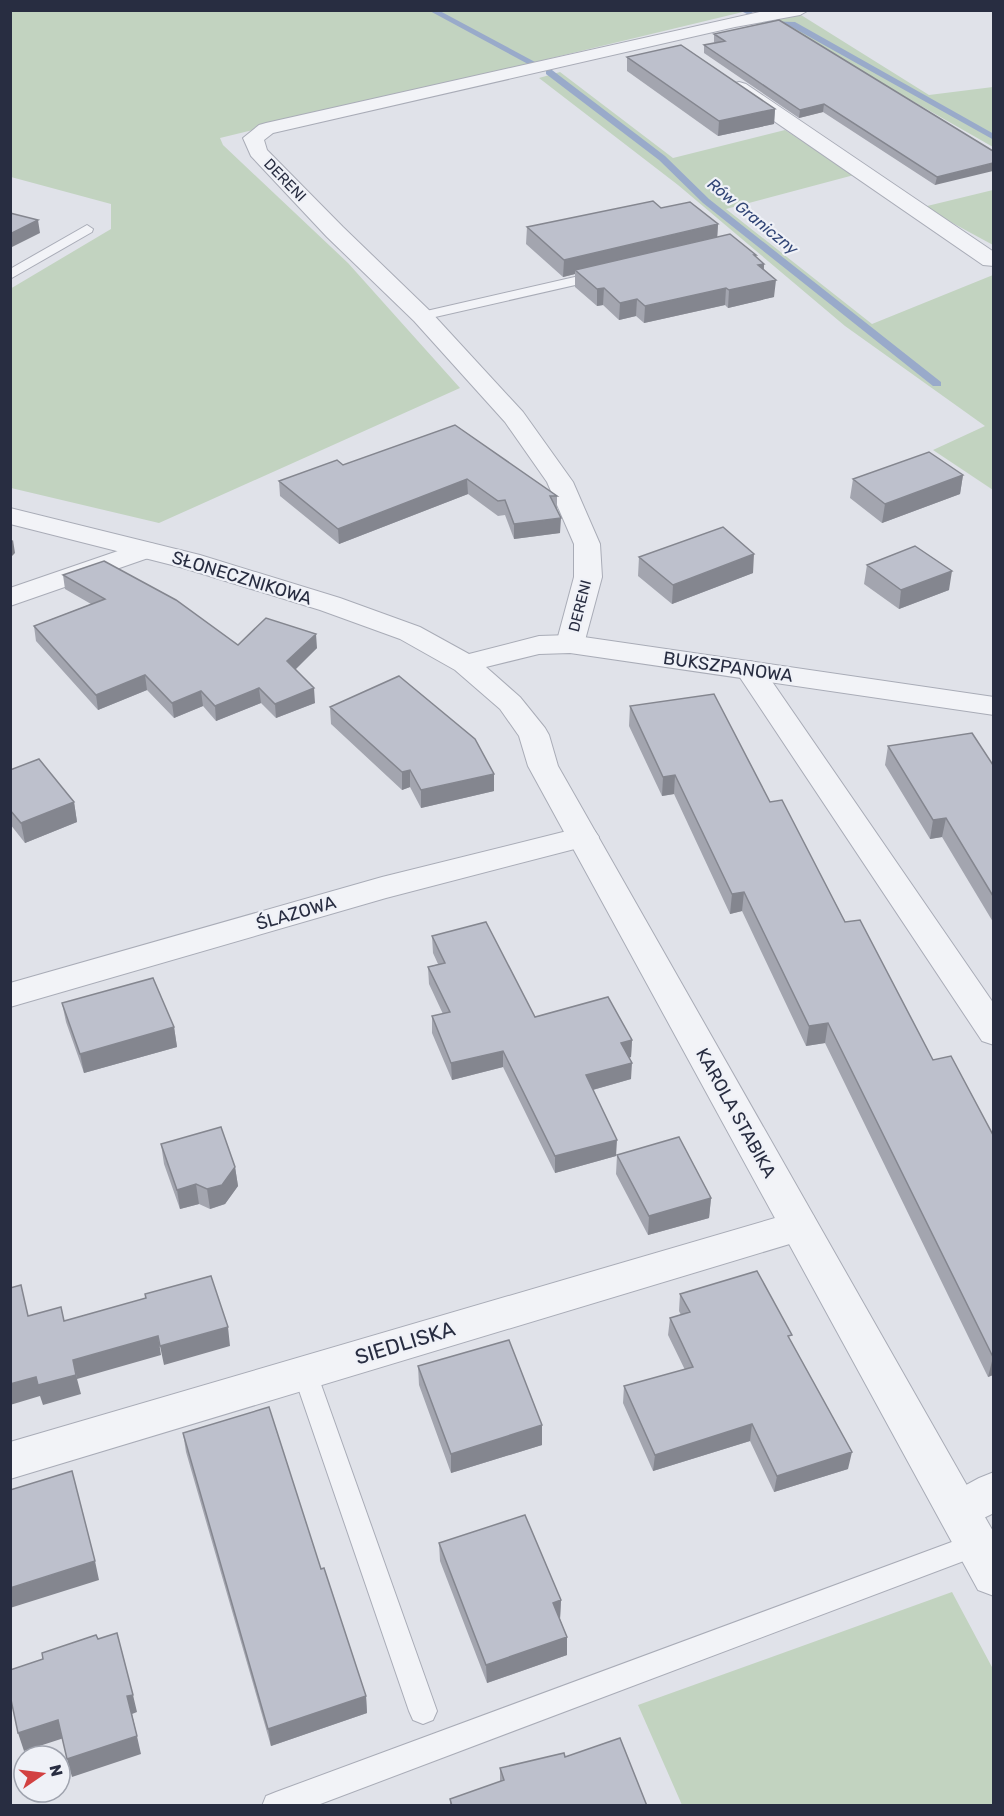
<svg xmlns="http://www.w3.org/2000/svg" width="1004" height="1816" viewBox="0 0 1004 1816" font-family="Rubik,sans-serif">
	<rect width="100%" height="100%" fill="#e0e2e9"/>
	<path fill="#c2d3c0" d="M 11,11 L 747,11 L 220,138 L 223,145 L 348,263 L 460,388 L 159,523 L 11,488 L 10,289 L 111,229 L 111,204 L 11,177 Z
		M 801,15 L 929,95 L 993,87 L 993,147 L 788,30 L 755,24 Z
		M 560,72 L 673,158 L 785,130 L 854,175 L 726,209 L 872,324 L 993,275 L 993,490 L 933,450 L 985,426 L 845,326 L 678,185 L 539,78 Z
		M 993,190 L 993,245 L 923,207 Z
		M 952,1592 L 993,1669 L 993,1805 L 682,1805 L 638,1705 Z"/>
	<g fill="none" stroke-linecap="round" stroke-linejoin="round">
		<path fill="#99aaca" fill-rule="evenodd" d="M 428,10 L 438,10 L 535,62 L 528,64 Z
			M 739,10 L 749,10 L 753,13 L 749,15 Z
			M 765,21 L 795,22 L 994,134 L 994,140 L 790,26 L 768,25 L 765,25 Z
			M 546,70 L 552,70 L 665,156 L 709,199 L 941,382 L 941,386 L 933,386 L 703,203 L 659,160 L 546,74 Z"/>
		<defs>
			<path id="service" d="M 87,225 L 93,229 L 92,232 L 10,279 L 10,269 Z
				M 601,271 L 606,272 L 608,275 L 606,278 L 422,320 L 415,316 L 422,312 Z
				M 305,1363 L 314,1366 L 317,1373 L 437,1711 L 433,1720 L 423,1724 L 413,1720 L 409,1711 L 293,1373 L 296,1366 Z
				M 976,1533 L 985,1537 L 989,1545 L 985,1553 L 315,1806 L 262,1806 L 266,1796 L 276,1792 Z"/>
			<path id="minor" d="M 768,10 L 809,10 L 800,15 L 735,27 L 273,133 L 264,140 L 267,150 L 343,227 L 430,311 L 523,412 L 573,482 L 600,544 L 602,577 L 584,644 L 580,650 L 570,653 L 560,650 L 556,644 L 574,577 L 574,544 L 547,482 L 505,422 L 414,321 L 327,237 L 251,156 L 243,138 L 259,125 L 266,123 Z
				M 739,82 L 746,84 L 994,252 L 994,266 L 983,265 L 732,92 L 729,88 L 732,84 Z
				M 144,542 L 154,544 L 158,550 L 154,556 L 10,606 L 10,588 Z
				M 750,661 L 760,664 L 994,1004 L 994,1045 L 982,1041 L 735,670 L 740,664 Z
				M 583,827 L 594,830 L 599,837 L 594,844 L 386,898 L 10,1007 L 10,983 L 382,877 Z
				M 799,1211 L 813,1215 L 818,1226 L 813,1237 L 10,1479 L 10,1442 Z
				M 994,1472 L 994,1513 L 959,1530 L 944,1525 L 937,1511 L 944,1497 L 979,1478 Z"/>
			<path id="tertiary" d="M 10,508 L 200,555 L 340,598 L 420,627 L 469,654 L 539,636 L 570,635 L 994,697 L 994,715 L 570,653 L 539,654 L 486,667 L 520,697 L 545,728 L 549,735 L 558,766 L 994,1533 L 994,1596 L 978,1590 L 528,766 L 519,736 L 500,709 L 455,670 L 400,639 L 320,610 L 180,567 L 10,524 Z"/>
		</defs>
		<use href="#service" stroke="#a9acb7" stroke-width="2"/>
		<use href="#minor" stroke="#a9acb7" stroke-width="2"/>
		<use href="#tertiary" stroke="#a9acb7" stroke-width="2"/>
		<use href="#service" fill="#f2f3f7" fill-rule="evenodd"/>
		<use href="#minor" fill="#f2f3f7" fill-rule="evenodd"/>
		<use href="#tertiary" fill="#f2f3f7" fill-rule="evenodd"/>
	</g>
	<path fill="#a3a5af" d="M 714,34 L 993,151 L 935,185 L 823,112 L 799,118 L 704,53 L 704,45 L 715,43 L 714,42 Z
		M 627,57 L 775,109 L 774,124 L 718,136 L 627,71 Z
		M 661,208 L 718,224 L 717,237 L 756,257 L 764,264 L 764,270 L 774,297 L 728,308 L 725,305 L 644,323 L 636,316 L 619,320 L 603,305 L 597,306 L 575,287 L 575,274 L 563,277 L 526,244 L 527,227 Z
		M 455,425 L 557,496 L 557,509 L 560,533 L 514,539 L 505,515 L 498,516 L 468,494 L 339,544 L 280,496 L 279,481 L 343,465 Z
		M 963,475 L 960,494 L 882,523 L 850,498 L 853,479 Z
		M 639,557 L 753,573 L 672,604 L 638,576 Z
		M 867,565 L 949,590 L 899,609 L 864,584 Z
		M 63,575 L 238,645 L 317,648 L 295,669 L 315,703 L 276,718 L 261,703 L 216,721 L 203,706 L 174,718 L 147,690 L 98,710 L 36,641 L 34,626 L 91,604 L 65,589 Z
		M 630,706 L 770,802 L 933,1060 L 993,1135 L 993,1375 L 988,1377 L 825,1043 L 806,1046 L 742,911 L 730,914 L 674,794 L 662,796 L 629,726 Z
		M 330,707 L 494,791 L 421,808 L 410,787 L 402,790 L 331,724 Z
		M 888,746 L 993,765 L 993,922 L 942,837 L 930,839 L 885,765 Z
		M 10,770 L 74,802 L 77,822 L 25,843 L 10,824 Z
		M 432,936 L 535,1017 L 632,1040 L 631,1057 L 629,1058 L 631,1079 L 593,1090 L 616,1156 L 555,1173 L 503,1067 L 452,1080 L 432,1033 L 432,1016 L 443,1014 L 429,984 L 428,967 L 438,964 L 433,953 Z
		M 62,1003 L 174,1027 L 177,1047 L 84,1073 L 66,1022 Z
		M 161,1144 L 235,1167 L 238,1186 L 225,1204 L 210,1209 L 199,1204 L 180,1209 L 164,1164 Z
		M 617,1155 L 711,1198 L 709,1218 L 648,1235 L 616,1174 Z
		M 680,1294 L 791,1342 L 848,1469 L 774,1492 L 750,1441 L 653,1471 L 623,1403 L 624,1386 L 685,1370 L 668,1335 L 670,1318 L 681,1315 L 679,1311 Z
		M 418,1366 L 542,1445 L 451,1473 L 419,1385 Z
		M 183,1433 L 321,1569 L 366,1696 L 367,1713 L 271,1746 L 186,1452 Z
		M 439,1543 L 561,1600 L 560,1619 L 567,1637 L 567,1655 L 487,1683 L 440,1561 Z
		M 565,1757 L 647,1806 L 450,1806 L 450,1799 L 500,1782 L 500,1768 Z"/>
	<path fill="#84868f" d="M 824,104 L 823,112 L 799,118 L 800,110 Z
		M 775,109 L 774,124 L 718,136 L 719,121 Z
		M 993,163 L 993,171 L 935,185 L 937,177 Z
		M 38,220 L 40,233 L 10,248 L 10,234 Z
		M 718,224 L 717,241 L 575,270 L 575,274 L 563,277 L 564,260 Z
		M 764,264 L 763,281 L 758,265 Z
		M 776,280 L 774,297 L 728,308 L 729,290 Z
		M 604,288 L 603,305 L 597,306 L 597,289 Z
		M 726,288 L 725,305 L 644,323 L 645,306 Z
		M 637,299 L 636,316 L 619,320 L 620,303 Z
		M 963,475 L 960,494 L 882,523 L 885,504 Z
		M 467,479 L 468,494 L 339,544 L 338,529 Z
		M 561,518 L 560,533 L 514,539 L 514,524 Z
		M 13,540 L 15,553 L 10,558 L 10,542 Z
		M 754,554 L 753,573 L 672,604 L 673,585 Z
		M 952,571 L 949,590 L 899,609 L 901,590 Z
		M 316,634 L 317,648 L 289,676 L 287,661 Z
		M 145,675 L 147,690 L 98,710 L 96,695 Z
		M 259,688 L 261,703 L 216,721 L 215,706 Z
		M 314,688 L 315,703 L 276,718 L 275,704 Z
		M 201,691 L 203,706 L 174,718 L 172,703 Z
		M 410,770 L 410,787 L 402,790 L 402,772 Z
		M 494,774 L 494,791 L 421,808 L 421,790 Z
		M 675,775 L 674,794 L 662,796 L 663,777 Z
		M 74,802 L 77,822 L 25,843 L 21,823 Z
		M 946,818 L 942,837 L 930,839 L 933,820 Z
		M 744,892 L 742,911 L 730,914 L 732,894 Z
		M 828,1023 L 825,1043 L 806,1046 L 809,1026 Z
		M 174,1027 L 177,1047 L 84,1073 L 80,1054 Z
		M 632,1040 L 631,1057 L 620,1060 L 621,1043 Z
		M 503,1051 L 503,1067 L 452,1080 L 451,1063 Z
		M 632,1063 L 631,1079 L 585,1092 L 586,1075 Z
		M 617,1140 L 616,1156 L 555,1173 L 555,1156 Z
		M 235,1167 L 238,1186 L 225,1204 L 210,1209 L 207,1189 Z
		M 196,1184 L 199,1204 L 180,1209 L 177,1190 Z
		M 711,1198 L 709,1218 L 648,1235 L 649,1216 Z
		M 228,1327 L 230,1346 L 164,1365 L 160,1346 Z
		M 158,1336 L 161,1355 L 77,1379 L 73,1360 Z
		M 993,1357 L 993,1375 L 988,1377 Z
		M 76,1375 L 81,1394 L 43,1405 L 40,1396 L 10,1405 L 10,1384 L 36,1377 Z
		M 752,1424 L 750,1441 L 653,1471 L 655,1455 Z
		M 542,1425 L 542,1445 L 451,1473 L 451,1454 Z
		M 852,1452 L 848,1469 L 774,1492 L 777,1476 Z
		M 95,1561 L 99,1580 L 10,1608 L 10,1588 Z
		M 561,1600 L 560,1619 L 553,1603 Z
		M 567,1637 L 567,1655 L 487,1683 L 486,1665 Z
		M 133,1695 L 137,1712 L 132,1714 L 141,1754 L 72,1777 L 67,1759 L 127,1696 Z
		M 366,1696 L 367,1713 L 271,1746 L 268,1729 Z
		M 58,1720 L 64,1738 L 24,1751 L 18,1733 Z"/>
	<path fill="#bdc0cc" stroke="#84868f" stroke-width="1.5" d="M 779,20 L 993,151 L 993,163 L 937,177 L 824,104 L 800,110 L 704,45 L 725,41 L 714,34 Z
		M 681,45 L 775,109 L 719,121 L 627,57 Z
		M 653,201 L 661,208 L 690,202 L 718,224 L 564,260 L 527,227 Z
		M 10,213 L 38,220 L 10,234 Z
		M 730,234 L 756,255 L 754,255 L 764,264 L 758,265 L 776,280 L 729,290 L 726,288 L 645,306 L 637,299 L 620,303 L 604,288 L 597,289 L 575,270 Z
		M 455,425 L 557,496 L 550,496 L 561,518 L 514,524 L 505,500 L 498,501 L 467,479 L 338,529 L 279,481 L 337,460 L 343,465 Z
		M 929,452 L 963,475 L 885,504 L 853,479 Z
		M 723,527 L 754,554 L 673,585 L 639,557 Z
		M 915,546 L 952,571 L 901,590 L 867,565 Z
		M 104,561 L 176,600 L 238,645 L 266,618 L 316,634 L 287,661 L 314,688 L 275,704 L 259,688 L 215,706 L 201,691 L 172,703 L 145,675 L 96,695 L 34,626 L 105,599 L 63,575 Z
		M 399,676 L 475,739 L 494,774 L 421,790 L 410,770 L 402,772 L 330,707 Z
		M 714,694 L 770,802 L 782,800 L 845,922 L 860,920 L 933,1060 L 951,1056 L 993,1135 L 993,1357 L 828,1023 L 809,1026 L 744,892 L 732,894 L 675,775 L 663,777 L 630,706 Z
		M 972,733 L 993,765 L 993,896 L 946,818 L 933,820 L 888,746 Z
		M 39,759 L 74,802 L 21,823 L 10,810 L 10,770 Z
		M 486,922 L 535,1017 L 608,997 L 632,1040 L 621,1043 L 632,1063 L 586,1075 L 617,1140 L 555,1156 L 503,1051 L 451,1063 L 432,1016 L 450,1012 L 428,967 L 445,963 L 432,936 Z
		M 153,978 L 174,1027 L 80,1054 L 62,1003 Z
		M 221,1127 L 235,1167 L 222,1185 L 207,1189 L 196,1184 L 177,1190 L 161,1144 Z
		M 679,1137 L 711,1198 L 649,1216 L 617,1155 Z
		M 757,1271 L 792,1335 L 788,1336 L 852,1452 L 777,1476 L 752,1424 L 655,1455 L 624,1386 L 693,1367 L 670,1318 L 690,1312 L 680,1294 Z
		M 211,1276 L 228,1327 L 160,1346 L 158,1336 L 73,1360 L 76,1375 L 38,1385 L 36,1377 L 10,1384 L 10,1288 L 21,1285 L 28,1316 L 61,1307 L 64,1321 L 146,1298 L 145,1294 Z
		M 509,1340 L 542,1425 L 451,1454 L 418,1366 Z
		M 269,1407 L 321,1569 L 324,1568 L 366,1696 L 268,1729 L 183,1433 Z
		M 72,1471 L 95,1561 L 10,1588 L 10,1490 Z
		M 525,1515 L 561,1600 L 553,1603 L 567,1637 L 486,1665 L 439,1543 Z
		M 117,1633 L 133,1695 L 127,1696 L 137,1736 L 67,1759 L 58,1720 L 18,1733 L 10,1695 L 10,1670 L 43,1659 L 42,1653 L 96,1635 L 98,1639 Z
		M 620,1738 L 647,1806 L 452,1806 L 450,1799 L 504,1780 L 500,1768 L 564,1753 L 565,1757 Z"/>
	<g text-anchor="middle" stroke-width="4.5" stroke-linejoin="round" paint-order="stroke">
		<g font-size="15" fill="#282d41" stroke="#eff1f7">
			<text transform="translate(285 180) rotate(46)" y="5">DERENI</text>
			<text transform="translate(580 606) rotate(-76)" y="5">DERENI</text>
		</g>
		<g font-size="16" font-style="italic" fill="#314576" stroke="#eff1f7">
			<text transform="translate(753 216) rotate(39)" y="6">Rów Graniczny</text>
		</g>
		<g font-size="18" fill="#282d41" stroke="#eff1f7">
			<text transform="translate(242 578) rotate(17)" y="6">SŁONECZNIKOWA</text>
			<text transform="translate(728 667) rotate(8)" y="6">BUKSZPANOWA</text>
			<text transform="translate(296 913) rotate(-16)" y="6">ŚLAZOWA</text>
			<text transform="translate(736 1113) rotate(61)" y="6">KAROLA STABIKA</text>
		</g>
		<g font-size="21" fill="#282d41" stroke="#eff1f7">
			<text transform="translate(405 1343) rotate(-17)" y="7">SIEDLISKA</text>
		</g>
	</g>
	<rect width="1004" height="1816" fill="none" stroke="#282d41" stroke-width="24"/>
	<g transform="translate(42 1774) rotate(76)"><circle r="28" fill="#eff1f7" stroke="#9fa3ae" stroke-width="1.5"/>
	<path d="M0-4.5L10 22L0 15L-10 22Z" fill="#d24141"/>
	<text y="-9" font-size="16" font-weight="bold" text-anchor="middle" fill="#282d41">N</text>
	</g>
</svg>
